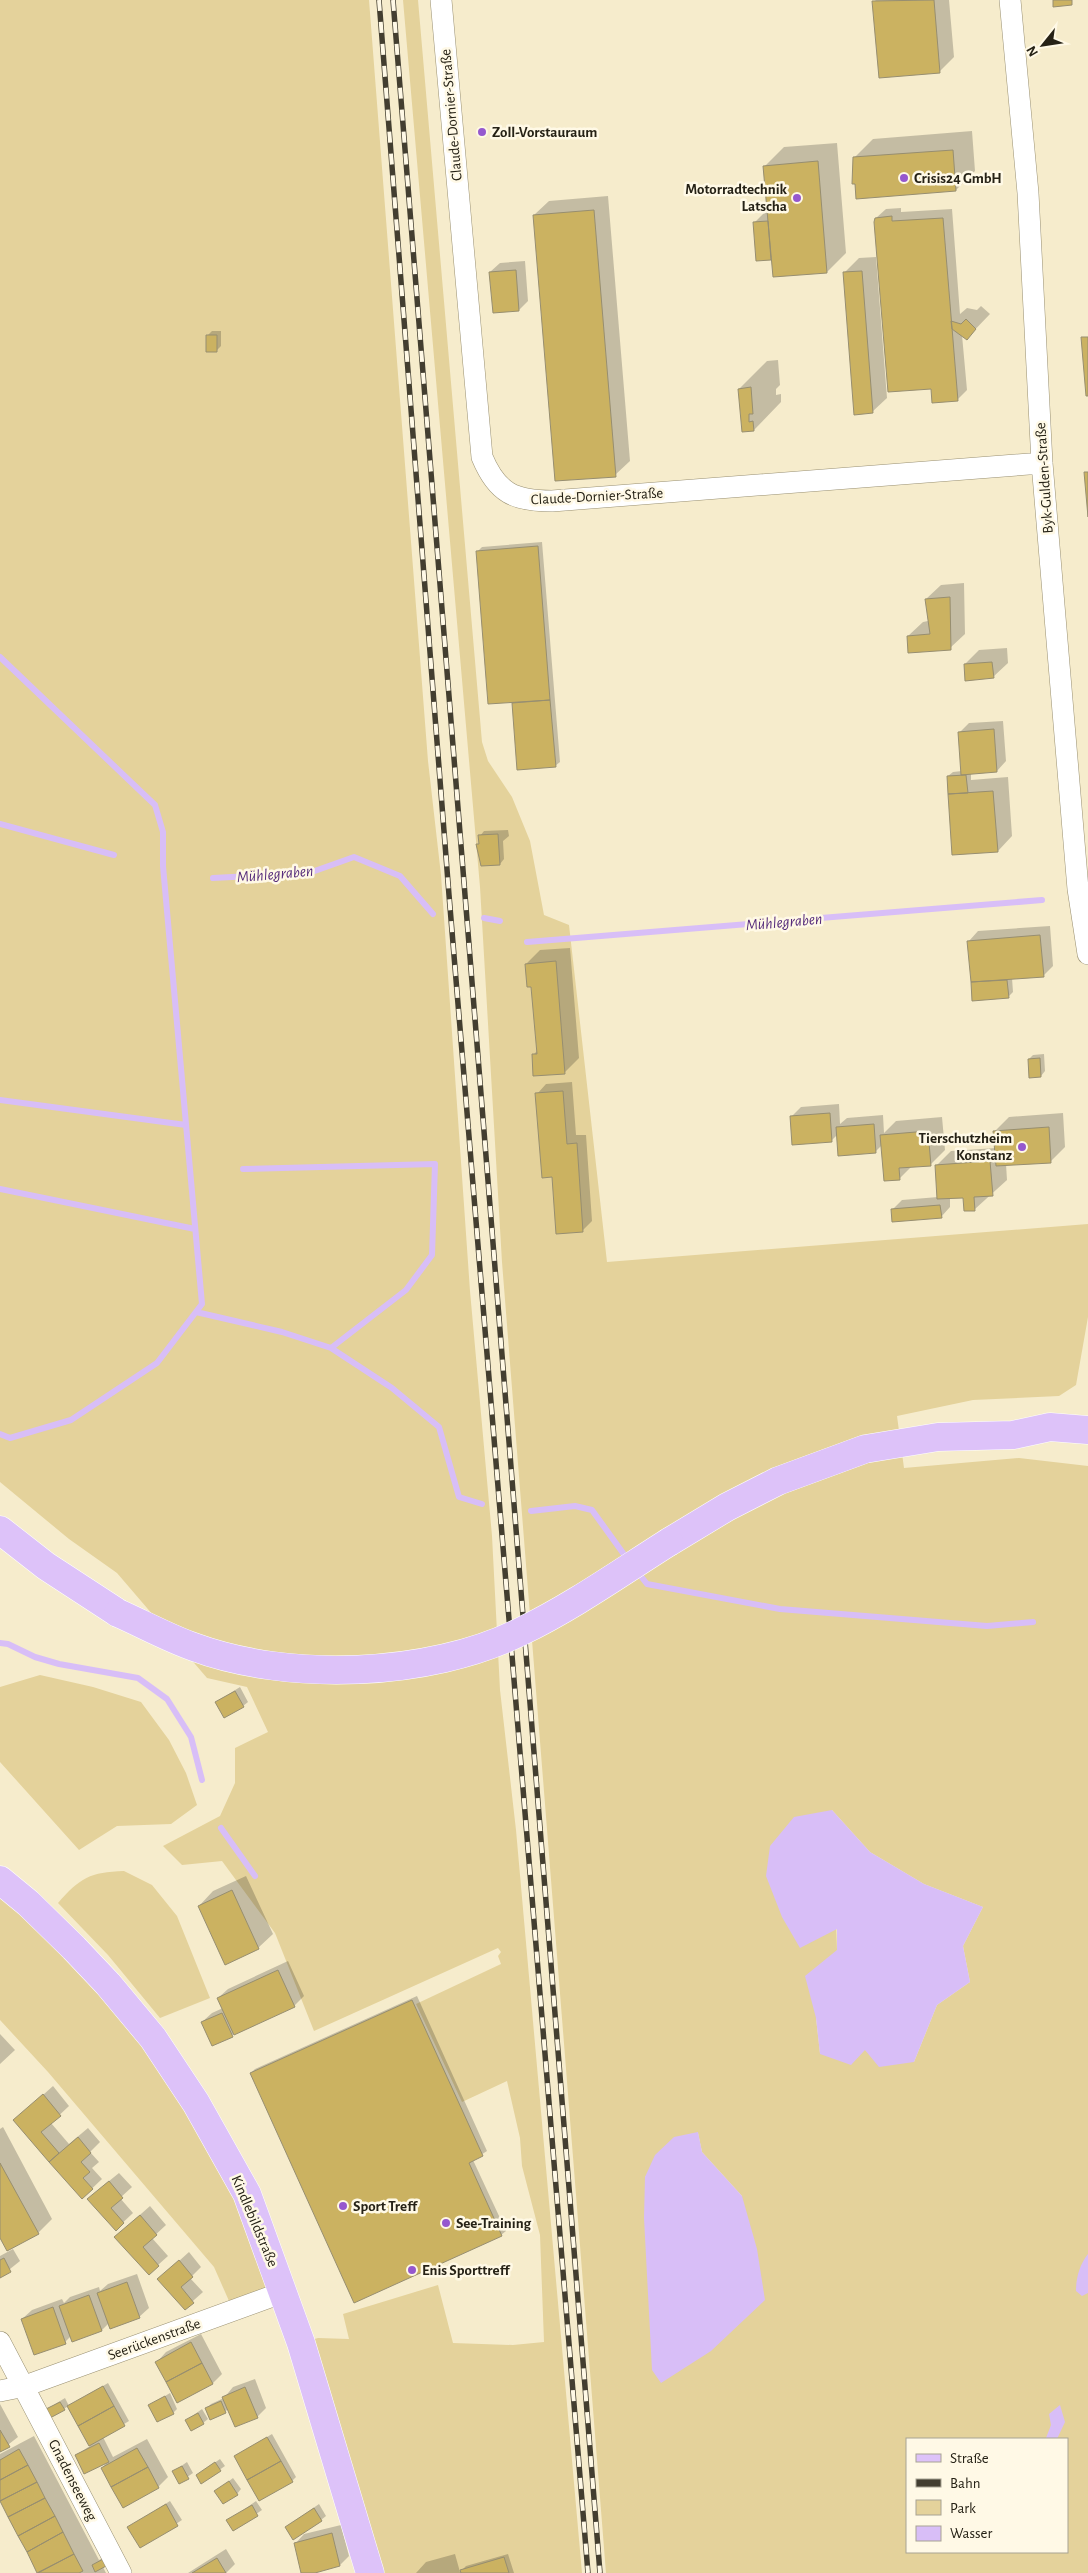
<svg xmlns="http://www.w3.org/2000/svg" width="1088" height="2573" viewBox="0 0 1088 2573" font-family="'Alegreya Sans',sans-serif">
	<rect width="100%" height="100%" fill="#f6eccc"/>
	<path fill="#e4d29b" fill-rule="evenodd" d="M 0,0 L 369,0 L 428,761 L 441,875 L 470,1291 L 492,1536 L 500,1690 L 516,1830 L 582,2573 L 370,2573 L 301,2343 L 318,2338 L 349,2339 L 343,2314 L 438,2285 L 453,2343 L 513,2345 L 544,2342 L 540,2235 L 522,2166 L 520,2138 L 507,2081 L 462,2102 L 416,2004 L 501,1964 L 498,1956 L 501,1952 L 498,1948 L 314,2031 L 275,1933 L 222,1861 L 182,1865 L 163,1846 L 220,1816 L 235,1783 L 235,1748 L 268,1732 L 247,1687 L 207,1678 L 117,1573 L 69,1539 L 0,1482 Z
		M 403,0 L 418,0 L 482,742 L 488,761 L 512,797 L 530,841 L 544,915 L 569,925 L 607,1262 L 1088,1224 L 1088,1317 L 1076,1385 L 1059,1396 L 973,1400 L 897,1416 L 904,1468 L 1019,1458 L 1088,1466 L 1088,2573 L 606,2573 L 502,1262 L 480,887 ZM 832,1810 L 870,1852 L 924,1884 L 983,1907 L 963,1946 L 970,1982 L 937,2005 L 914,2062 L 865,2050 L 820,2053 L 816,2018 L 837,1950 ZM 698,2133 L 702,2152 L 742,2196 L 645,2177 ZM 907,2439 L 1067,2439 L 1067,2552 L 907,2552 Z
		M 40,1675 L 93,1687 L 141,1702 L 169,1740 L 186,1773 L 197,1805 L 171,1824 L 117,1826 L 79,1850 L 0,1762 L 0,1687 Z
		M 124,1871 L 152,1885 L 177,1916 L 210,1998 L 160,2018 L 108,1955 L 58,1903 C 80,1878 90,1872 124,1871 Z
		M 0,1880 L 196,2103 L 284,2292 L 233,2310 L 214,2267 L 48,2072 L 0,2020 Z"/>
	<path fill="#d8bef7" d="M 832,1810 L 870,1852 L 924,1884 L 983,1907 L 963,1946 L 970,1982 L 937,2005 L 914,2062 L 879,2067 L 865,2050 L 851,2065 L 820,2054 L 816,2018 L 805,1976 L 837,1950 L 837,1929 L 800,1948 L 782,1917 L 766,1876 L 770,1846 L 794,1817 Z
		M 698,2132 L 702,2152 L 742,2196 L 757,2249 L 765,2300 L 711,2351 L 661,2383 L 652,2370 L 644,2218 L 645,2177 L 655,2155 L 674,2137 Z
		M 1088,2254 L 1088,2293 L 1082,2296 L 1076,2291 C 1076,2277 1080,2264 1088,2254 Z
		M 1060,2405 L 1065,2422 L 1057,2439 L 1046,2438 L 1051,2425 L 1049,2414 Z"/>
	<path fill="#0003" d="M 875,0 L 949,0 L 954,57 L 939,72 Z
		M 972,131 L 975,171 L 956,190 L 857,198 L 853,173 L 854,158 L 873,139 Z
		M 837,143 L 846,253 L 827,272 L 772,257 L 770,258 L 754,223 L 764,213 L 769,213 L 765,166 L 784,147 Z
		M 608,196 L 630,461 L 615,475 L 534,215 L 549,201 Z
		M 901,208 L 901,212 L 952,209 L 960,314 L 967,308 L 977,310 L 981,306 L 990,314 L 967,338 L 962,335 L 967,390 L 957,400 L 932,388 L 876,218 L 886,209 Z
		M 876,257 L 887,398 L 872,412 L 844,273 L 859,258 Z
		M 525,261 L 528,301 L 519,310 L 490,272 L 500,263 Z
		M 212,331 L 221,331 L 221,346 L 216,351 L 208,335 Z
		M 778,360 L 780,385 L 776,389 L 776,395 L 781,394 L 781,402 L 754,430 L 743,431 L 739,389 L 767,361 Z
		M 542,542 L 560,762 L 555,766 L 518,769 L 513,701 L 478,551 L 482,547 Z
		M 964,583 L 965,634 L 950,648 L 908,636 L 923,622 L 928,621 L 926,599 L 941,585 Z
		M 1007,648 L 1008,663 L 993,677 L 965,664 L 979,650 Z
		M 1003,721 L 1006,761 L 997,771 L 971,773 L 971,780 L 1008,777 L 1012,836 L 998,851 L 948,776 L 953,772 L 962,771 L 959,733 L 969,723 Z
		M 508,830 L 509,836 L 503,841 L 504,859 L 500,864 L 478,845 L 480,842 L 480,836 L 484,831 Z
		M 1050,926 L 1053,966 L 1043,976 L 1012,978 L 1013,992 L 1008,997 L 973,999 L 969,941 L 978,931 Z
		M 570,948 L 579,1058 L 564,1073 L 533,1055 L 538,1050 L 532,986 L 526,964 L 540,950 Z
		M 1044,1054 L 1045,1071 L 1041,1076 L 1029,1059 L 1033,1055 Z
		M 572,1082 L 576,1135 L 586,1135 L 592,1221 L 582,1231 L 553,1176 L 537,1094 L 546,1084 Z
		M 839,1104 L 840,1124 L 847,1118 L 883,1115 L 884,1133 L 896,1121 L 942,1117 L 945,1150 L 930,1165 L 912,1166 L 899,1179 L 882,1145 L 875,1152 L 838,1134 L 832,1140 L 791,1117 L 801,1107 Z
		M 1063,1113 L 1065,1147 L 1051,1161 L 1006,1164 L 1007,1180 L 975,1209 L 964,1196 L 950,1197 L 950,1207 L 941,1217 L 892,1210 L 902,1200 L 938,1197 L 936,1166 L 951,1151 L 996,1148 L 995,1131 L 1009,1117 Z
		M 240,1687 L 248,1702 L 243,1706 L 216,1702 Z
		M 246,1876 L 273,1934 L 258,1948 L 199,1906 L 213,1891 Z
		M 288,1961 L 304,1996 L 294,2006 L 232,2035 L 202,2022 L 212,2013 L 223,2008 L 218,1998 L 228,1989 Z
		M 417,1996 L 487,2151 L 473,2160 L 506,2231 L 501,2235 L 251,2073 L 255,2069 Z
		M 0,2034 L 15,2050 L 0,2064 Z
		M 53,2086 L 69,2106 L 51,2123 L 69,2144 L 88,2128 L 100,2142 L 90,2152 L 99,2162 L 92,2168 L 102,2179 L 82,2198 L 15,2120 Z
		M 3,2127 L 52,2219 L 38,2233 L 0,2235 L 0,2129 Z
		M 119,2173 L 132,2187 L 120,2198 L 133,2213 L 116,2229 L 98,2190 Z
		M 150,2206 L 166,2225 L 152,2238 L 168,2256 L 158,2265 L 115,2237 Z
		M 13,2249 L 20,2261 L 0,2277 L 0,2256 Z
		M 189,2252 L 201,2267 L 190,2278 L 203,2292 L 185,2308 L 159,2279 Z
		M 137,2274 L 149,2308 L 139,2317 L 109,2323 L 102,2330 L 73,2341 L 71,2336 L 65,2342 L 22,2319 L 32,2310 L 62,2299 L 64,2303 L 70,2297 L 99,2287 L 100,2291 L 108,2284 Z
		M 201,2334 L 222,2374 L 213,2383 L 178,2401 L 157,2362 L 166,2352 Z
		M 255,2379 L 266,2408 L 257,2417 L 229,2409 L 211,2419 L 206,2409 L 211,2404 L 224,2398 L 233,2387 Z
		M 108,2383 L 129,2421 L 103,2437 L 113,2457 L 147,2439 L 168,2477 L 158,2487 L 123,2506 L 102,2468 L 109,2460 L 85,2473 L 76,2455 L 90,2446 L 68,2406 L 64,2409 L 47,2409 L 65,2398 L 69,2406 Z
		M 170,2393 L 177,2409 L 173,2413 L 150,2405 Z
		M 0,2404 L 18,2437 L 0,2451 Z
		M 202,2409 L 208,2419 L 203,2423 L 187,2420 Z
		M 272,2434 L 296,2477 L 292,2481 L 235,2456 Z
		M 34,2436 L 99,2560 L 109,2555 L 103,2567 L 106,2573 L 39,2573 L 0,2499 L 0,2454 Z
		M 220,2459 L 225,2466 L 202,2482 L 197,2475 Z
		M 187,2462 L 193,2473 L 180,2482 L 174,2471 Z
		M 233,2478 L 241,2489 L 237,2494 L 216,2491 Z
		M 170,2501 L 182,2520 L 141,2547 L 129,2527 Z
		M 256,2501 L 262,2510 L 233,2530 L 228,2521 Z
		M 319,2504 L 326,2516 L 321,2520 L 286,2527 Z
		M 341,2525 L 349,2556 L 340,2565 L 303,2573 L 295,2544 L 304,2534 Z
		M 226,2549 L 235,2564 L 226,2573 L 188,2573 Z
		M 455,2554 L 460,2572 L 466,2566 L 508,2554 L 514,2573 L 416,2573 L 426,2562 Z"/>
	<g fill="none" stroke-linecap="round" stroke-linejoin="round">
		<path stroke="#d8bef7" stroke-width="6" d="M 0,657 L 155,805 L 163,832 L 163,866 L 202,1304 L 157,1363 L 71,1420 L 10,1438 L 0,1434
			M 0,824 L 114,855
			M 213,878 L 309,873 L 354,857 L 400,876 L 433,914
			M 484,918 L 500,921
			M 527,942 L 1042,900
			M 0,1100 L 186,1125
			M 243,1169 L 435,1164 L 432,1255 L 406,1290 L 331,1348
			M 0,1189 L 195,1229
			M 196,1312 L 282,1332 L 331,1348 L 392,1388 L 439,1427 L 459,1497 L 482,1504
			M 531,1511 L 575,1506 L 592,1510 L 628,1560
			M 636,1570 L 647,1584 L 780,1609 L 987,1626 L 1033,1622
			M 0,1643 L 8,1644 L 35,1657 L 59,1664 L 138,1678 L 167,1699 L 191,1737 L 202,1780
			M 221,1828 L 255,1876"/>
	</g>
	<path fill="#cbb261" stroke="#978e70" d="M 934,0 L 940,73 L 879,78 L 872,1 Z
		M 1053,0 L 1072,0 L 1072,5 L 1053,7 Z
		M 953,150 L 956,191 L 856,199 L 855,184 L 852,184 L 853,157 Z
		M 818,161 L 827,273 L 773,277 L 763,166 Z
		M 594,210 L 616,477 L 555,481 L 533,215 Z
		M 892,216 L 892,221 L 943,218 L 958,401 L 932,403 L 931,389 L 888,392 L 874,222 L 875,218 Z
		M 768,221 L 771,260 L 756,261 L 753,222 Z
		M 516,270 L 519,311 L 493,313 L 489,272 Z
		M 862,271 L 873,413 L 854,415 L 843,272 Z
		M 966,319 L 976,329 L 967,340 L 952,329 L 951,321 L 961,324 Z
		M 206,335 L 217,335 L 217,352 L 206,352 Z
		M 1081,337 L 1088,337 L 1088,396 L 1086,396 Z
		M 751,387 L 753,414 L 749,414 L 749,422 L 753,421 L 754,431 L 742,432 L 738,389 Z
		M 1084,472 L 1088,472 L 1088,517 Z
		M 538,546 L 550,700 L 488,704 L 476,551 Z
		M 950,597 L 951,650 L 908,653 L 907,636 L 930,634 L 925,599 Z
		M 992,662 L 994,678 L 965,681 L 964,664 Z
		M 550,700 L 556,767 L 517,770 L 512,703 Z
		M 994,729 L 997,772 L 961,775 L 958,732 Z
		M 966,775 L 968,793 L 948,794 L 947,776 Z
		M 993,791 L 998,852 L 952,855 L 948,794 Z
		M 498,834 L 500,865 L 481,866 L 476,844 L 479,844 L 478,835 Z
		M 1040,935 L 1044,977 L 971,982 L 967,941 Z
		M 556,961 L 565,1074 L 533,1076 L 532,1054 L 537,1054 L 531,987 L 527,987 L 525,964 Z
		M 1007,980 L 1009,998 L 972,1001 L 971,982 Z
		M 1040,1058 L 1041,1077 L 1029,1078 L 1028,1059 Z
		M 563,1091 L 567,1144 L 577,1143 L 583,1232 L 556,1234 L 552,1177 L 542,1178 L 535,1093 Z
		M 830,1113 L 832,1142 L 792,1145 L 790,1116 Z
		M 874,1124 L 876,1153 L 838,1156 L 836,1127 Z
		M 1049,1127 L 1051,1163 L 996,1166 L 993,1131 Z
		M 928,1131 L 931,1166 L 899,1168 L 900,1180 L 884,1181 L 880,1135 Z
		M 990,1161 L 993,1196 L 974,1197 L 975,1211 L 964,1211 L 963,1198 L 937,1199 L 935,1165 Z
		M 940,1205 L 942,1218 L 892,1222 L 891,1209 Z
		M 235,1691 L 244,1707 L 224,1718 L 215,1702 Z
		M 232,1890 L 259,1949 L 225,1965 L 198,1906 Z
		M 278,1970 L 295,2007 L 234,2035 L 217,1998 Z
		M 412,2000 L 483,2156 L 469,2163 L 502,2236 L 354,2303 L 250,2073 Z
		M 222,2013 L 233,2037 L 212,2046 L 201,2022 Z
		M 43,2094 L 61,2116 L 41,2132 L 59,2153 L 49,2162 L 13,2120 Z
		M 78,2137 L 91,2153 L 81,2162 L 90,2172 L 83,2178 L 93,2189 L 82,2199 L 49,2162 Z
		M 0,2163 L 39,2234 L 7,2251 L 0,2238 Z
		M 109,2181 L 123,2198 L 111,2208 L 124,2223 L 116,2231 L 87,2199 Z
		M 140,2215 L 157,2235 L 143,2247 L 159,2266 L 149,2275 L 114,2237 Z
		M 4,2258 L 11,2272 L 0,2278 L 0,2260 Z
		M 179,2260 L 193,2277 L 181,2287 L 194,2303 L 185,2310 L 157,2279 Z
		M 127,2282 L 140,2318 L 110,2329 L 97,2293 Z
		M 89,2295 L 102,2331 L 72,2342 L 59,2306 Z
		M 53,2307 L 66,2344 L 34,2355 L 21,2319 Z
		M 191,2342 L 202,2363 L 166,2382 L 155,2362 Z
		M 202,2363 L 213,2384 L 177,2403 L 166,2382 Z
		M 103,2386 L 114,2406 L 78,2426 L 67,2406 Z
		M 245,2387 L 258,2418 L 235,2427 L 222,2397 Z
		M 165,2396 L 174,2414 L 157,2422 L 148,2405 Z
		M 221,2401 L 226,2413 L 210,2420 L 205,2408 Z
		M 60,2402 L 65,2410 L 50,2418 L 46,2409 Z
		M 114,2406 L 125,2426 L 89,2446 L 78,2426 Z
		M 198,2413 L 204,2424 L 191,2431 L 185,2420 Z
		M 0,2430 L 10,2447 L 0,2452 Z
		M 267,2437 L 281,2461 L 247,2480 L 234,2456 Z
		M 99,2443 L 109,2462 L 84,2474 L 75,2455 Z
		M 137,2448 L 148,2467 L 111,2487 L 101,2468 Z
		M 19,2449 L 28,2465 L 0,2480 L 0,2460 Z
		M 281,2461 L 293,2482 L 259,2501 L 247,2480 Z
		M 215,2462 L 221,2471 L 201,2484 L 196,2475 Z
		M 28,2465 L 37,2482 L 0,2501 L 0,2480 Z
		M 182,2466 L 189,2479 L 179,2484 L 172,2471 Z
		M 148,2467 L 159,2488 L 123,2508 L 111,2487 Z
		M 229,2481 L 238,2495 L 223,2504 L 214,2491 Z
		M 37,2482 L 45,2498 L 8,2517 L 0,2501 Z
		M 45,2498 L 55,2516 L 18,2536 L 8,2517 Z
		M 166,2504 L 178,2526 L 140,2548 L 127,2527 Z
		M 252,2505 L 258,2516 L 233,2531 L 226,2520 Z
		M 314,2508 L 322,2521 L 293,2540 L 285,2527 Z
		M 55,2516 L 63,2532 L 27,2552 L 18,2536 Z
		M 63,2532 L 74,2554 L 37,2573 L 27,2552 Z
		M 332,2533 L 340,2566 L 315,2573 L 301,2573 L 294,2543 Z
		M 74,2554 L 83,2571 L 79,2573 L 38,2573 Z
		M 504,2557 L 509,2573 L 461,2573 L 460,2570 Z
		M 105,2558 L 108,2565 L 95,2572 L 92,2565 Z
		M 217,2558 L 226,2573 L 192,2573 Z"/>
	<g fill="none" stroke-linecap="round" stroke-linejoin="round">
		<defs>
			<path id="minor" d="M 441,0 L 482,457 C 497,493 514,501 552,501 L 1042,463
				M 1010,0 L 1028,193 L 1042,463 L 1078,889 L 1088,954
				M 0,2342 L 121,2573
				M 0,2391 L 25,2386 L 284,2292"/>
			<path id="major" d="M 0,1530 L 46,1566 L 118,1613
				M 669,1542 L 727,1507 L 778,1481 L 865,1449 L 938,1437 L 1013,1435 L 1050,1427 L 1088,1430
				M 0,1880 L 28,1903 L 74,1948 L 108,1984 L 153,2038 L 196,2103 L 247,2194 L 301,2343 L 370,2573"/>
		</defs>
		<use href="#minor" stroke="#999072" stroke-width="22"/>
		<use href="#major" stroke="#fff" stroke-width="29"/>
		<use href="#minor" stroke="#fff" stroke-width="21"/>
		<use href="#major" stroke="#ddc2f9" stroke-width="28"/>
		<defs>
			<path id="rail" d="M 379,0 L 449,895 L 588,2573
				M 393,0 L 600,2573"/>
		</defs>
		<use href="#rail" stroke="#433e30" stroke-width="5.5"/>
		<use href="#rail" stroke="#fff9e6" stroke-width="4" stroke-dasharray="11" stroke-linecap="butt"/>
		<defs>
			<path id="major-bridge" d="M 118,1613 C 143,1624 168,1638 194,1647 C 289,1682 429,1677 520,1632 C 572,1607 620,1573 669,1542"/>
		</defs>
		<use href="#major-bridge" stroke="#fff" stroke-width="29" stroke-linecap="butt"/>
		<use href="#major-bridge" stroke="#ddc2f9" stroke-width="28"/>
	</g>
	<g fill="#9558ce" stroke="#fff9e6" stroke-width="2">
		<circle cx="482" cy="132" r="5"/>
		<circle cx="904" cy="178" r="5"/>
		<circle cx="797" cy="198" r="5"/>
		<circle cx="1022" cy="1147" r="5"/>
		<circle cx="343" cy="2206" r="5"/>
		<circle cx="446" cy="2223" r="5"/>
		<circle cx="412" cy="2270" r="5"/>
	</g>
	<g text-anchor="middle" stroke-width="5" stroke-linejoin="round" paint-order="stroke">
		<g font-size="15" fill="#262216" stroke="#fff9e6">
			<text transform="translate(451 115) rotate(-95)" y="5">Claude-Dornier-Straße</text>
			<text transform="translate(1044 478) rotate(-94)" y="5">Byk-Gulden-Straße</text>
			<text transform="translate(597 496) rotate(-3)" y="5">Claude-Dornier-Straße</text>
			<text transform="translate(255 2221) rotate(67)" y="5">Kindlebildstraße</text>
			<text transform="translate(154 2339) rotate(-20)" y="5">Seerückenstraße</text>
			<text transform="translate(73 2480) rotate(63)" y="5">Gnadenseeweg</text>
		</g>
		<g font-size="15" font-weight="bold" fill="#262216" stroke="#fff9e6" text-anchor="start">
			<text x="492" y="137">Zoll-Vorstauraum</text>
			<text x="914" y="183">Crisis24 GmbH</text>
			<text x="787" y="194" text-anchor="end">Motorradtechnik<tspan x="787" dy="17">Latscha</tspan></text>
			<text x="1012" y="1143" text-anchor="end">Tierschutzheim<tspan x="1012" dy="17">Konstanz</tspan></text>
			<text x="353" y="2211">Sport Treff</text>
			<text x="456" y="2228">See-Training</text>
			<text x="422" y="2275">Enis Sporttreff</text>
		</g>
		<g font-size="16" font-style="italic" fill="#54297a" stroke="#fff9e6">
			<text transform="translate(275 873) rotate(-5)" y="6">Mühlegraben</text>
			<text transform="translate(784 921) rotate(-5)" y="6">Mühlegraben</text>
		</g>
	</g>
	<rect x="906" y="2438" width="162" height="115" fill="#fff9e6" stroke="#a8a393"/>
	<rect x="916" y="2454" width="25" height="8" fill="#ddc2f9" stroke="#a8a393"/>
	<text x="950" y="2463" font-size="15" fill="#262216">Straße</text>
	<rect x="916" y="2479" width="25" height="8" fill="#433e30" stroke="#a8a393"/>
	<text x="950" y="2488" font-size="15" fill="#262216">Bahn</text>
	<rect x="916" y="2500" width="25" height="15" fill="#e4d29b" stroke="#a8a393"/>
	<text x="950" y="2513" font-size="15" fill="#262216">Park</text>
	<rect x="916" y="2526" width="25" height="15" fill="#d8bef7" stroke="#a8a393"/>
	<text x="950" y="2538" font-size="15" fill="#262216">Wasser</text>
	<g transform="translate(1043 45) rotate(240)" stroke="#fff9e6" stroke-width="4" paint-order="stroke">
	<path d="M0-4L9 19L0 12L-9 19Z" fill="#262216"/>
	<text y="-8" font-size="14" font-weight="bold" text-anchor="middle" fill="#262216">N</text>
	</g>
</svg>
